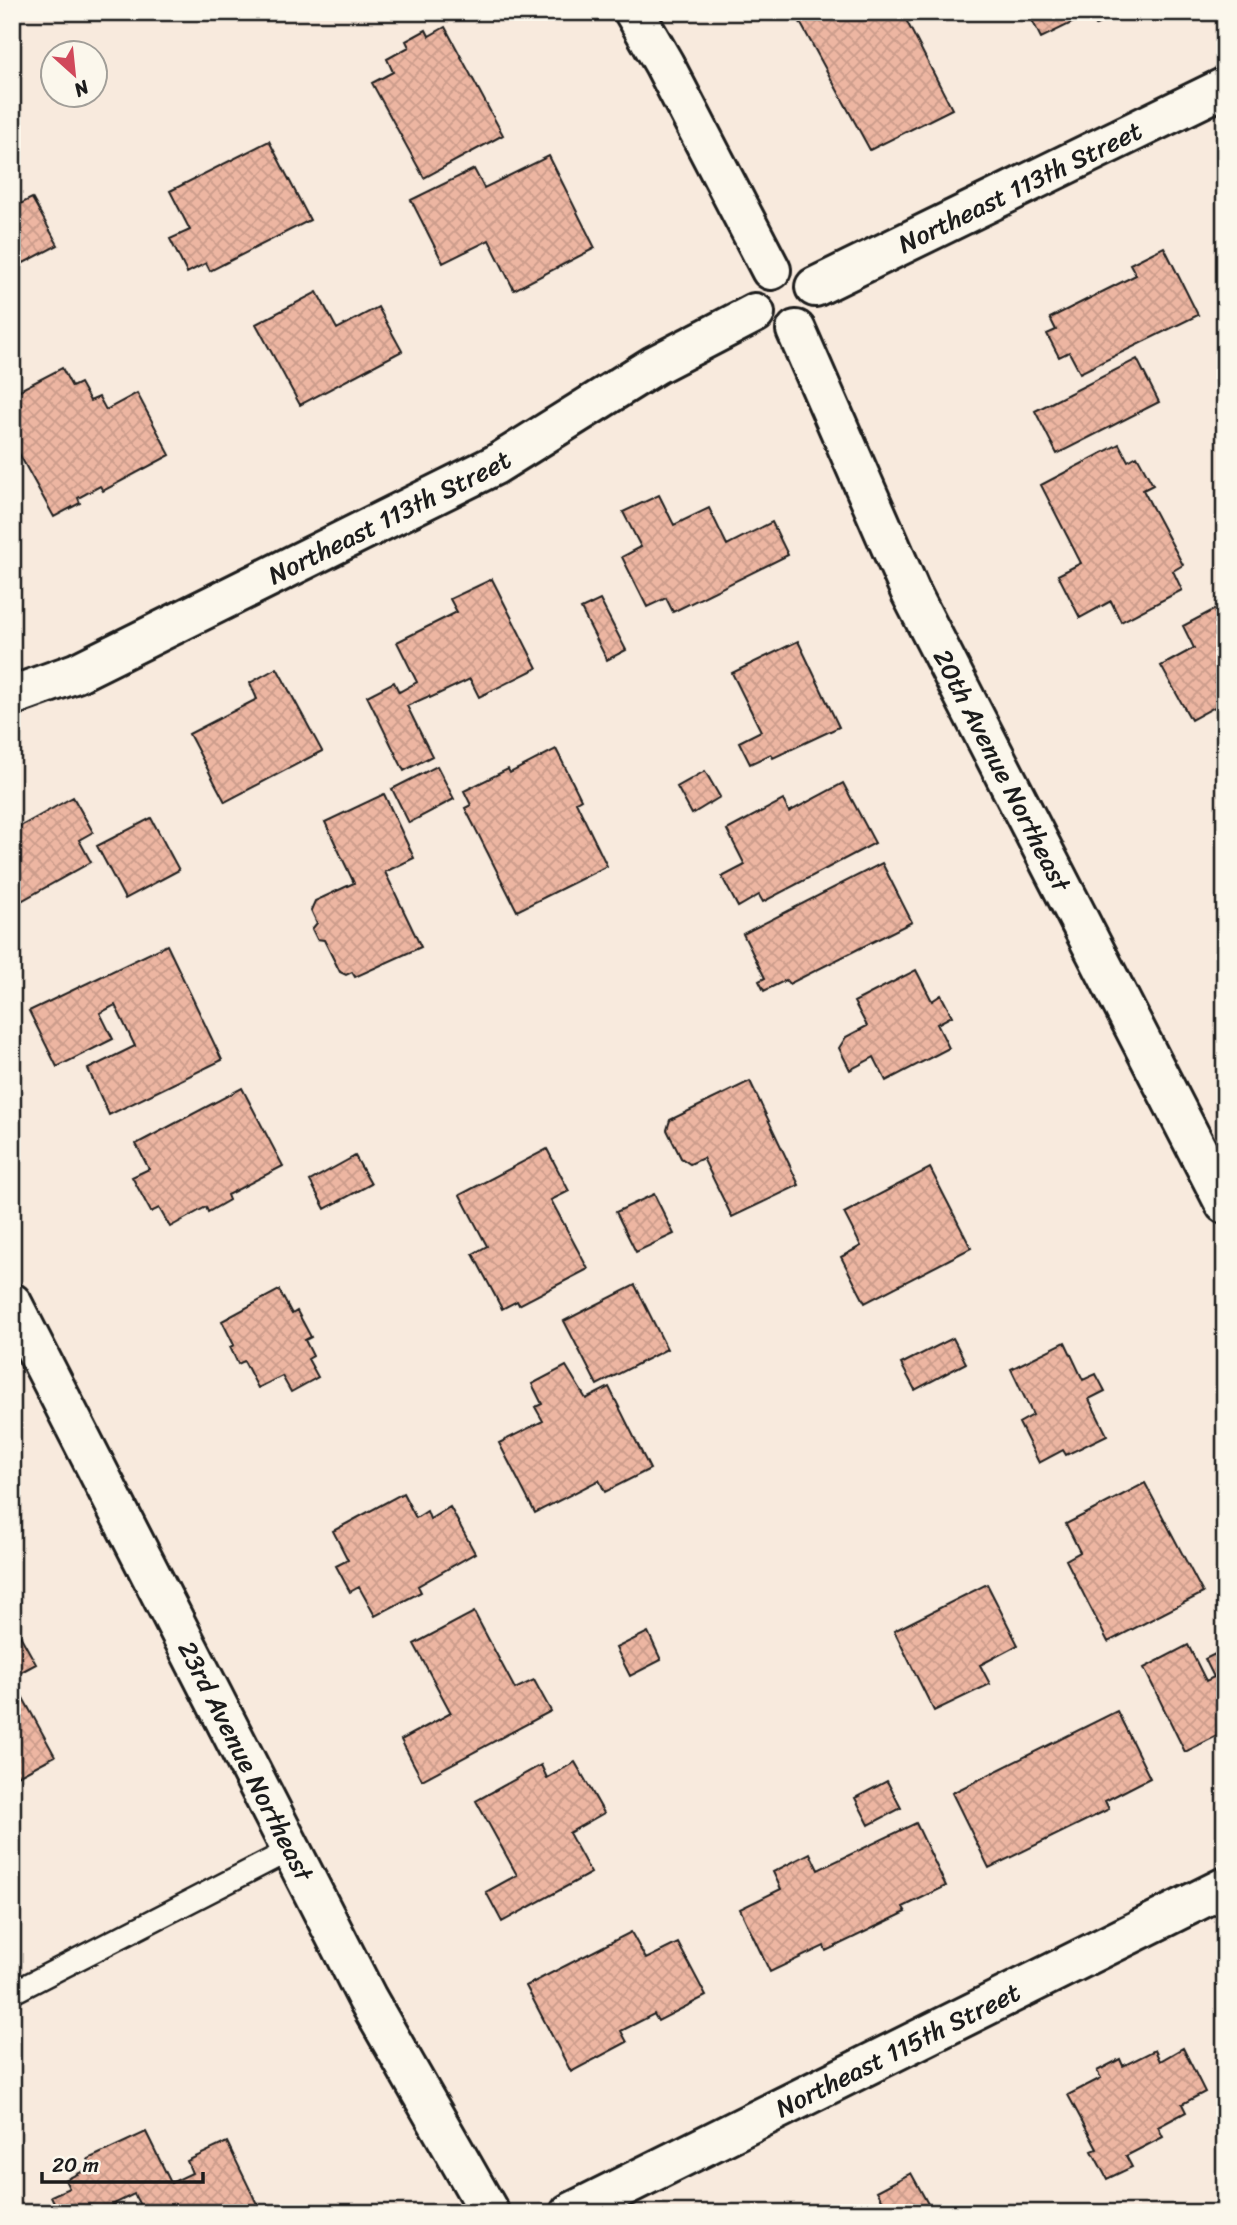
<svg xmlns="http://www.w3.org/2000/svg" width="1237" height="2225" viewBox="0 0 1237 2225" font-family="Sriracha,sans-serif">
	<defs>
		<pattern id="building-cross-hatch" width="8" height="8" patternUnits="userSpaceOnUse" patternTransform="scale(1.75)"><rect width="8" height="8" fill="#edb6a2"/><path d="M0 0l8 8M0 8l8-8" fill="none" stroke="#cb9c8b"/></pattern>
	</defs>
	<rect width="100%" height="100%" fill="#f8eadd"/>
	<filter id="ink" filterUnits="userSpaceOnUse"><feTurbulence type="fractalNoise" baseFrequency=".0143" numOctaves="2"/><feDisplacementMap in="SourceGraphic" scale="14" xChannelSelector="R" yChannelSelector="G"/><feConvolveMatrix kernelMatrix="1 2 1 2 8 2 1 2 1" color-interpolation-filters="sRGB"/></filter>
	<g filter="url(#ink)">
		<path fill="url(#building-cross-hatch)" stroke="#1c1c1c" stroke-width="2" d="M 902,12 L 952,109 L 870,150 L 795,13 Z
			M 1028,12 L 1123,12 L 1096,25 L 1090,14 L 1041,38 Z
			M 445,27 L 503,135 L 424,178 L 372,83 L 393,72 L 387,59 L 409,47 L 406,41 L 426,30 L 429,36 Z
			M 269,141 L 310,220 L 210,271 L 206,263 L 187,273 L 170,239 L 190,230 L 170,191 Z
			M 549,156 L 595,248 L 514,290 L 489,240 L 443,263 L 411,200 L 474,169 L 484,188 Z
			M 32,198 L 58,245 L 12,269 L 12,208 Z
			M 1164,247 L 1198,315 L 1080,373 L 1069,352 L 1059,357 L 1047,334 L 1056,330 L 1050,318 L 1136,275 L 1130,264 Z
			M 317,292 L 337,329 L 378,307 L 402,351 L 300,405 L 256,324 Z
			M 1137,359 L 1159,402 L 1057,454 L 1035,411 Z
			M 62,368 L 72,387 L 80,383 L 90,401 L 99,397 L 106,410 L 137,393 L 170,455 L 103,491 L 100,486 L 78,498 L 80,503 L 54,517 L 12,441 L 12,411 L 21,406 L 14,393 Z
			M 1119,444 L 1128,461 L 1137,456 L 1153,485 L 1143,490 L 1183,565 L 1173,571 L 1182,590 L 1121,622 L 1111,601 L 1080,618 L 1058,575 L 1081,563 L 1041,485 Z
			M 659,495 L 674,525 L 709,508 L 727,545 L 772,522 L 788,555 L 673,612 L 666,598 L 647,607 L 622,557 L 641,547 L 623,512 Z
			M 492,579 L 537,668 L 479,697 L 470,679 L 430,698 L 429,696 L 407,706 L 432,756 L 404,771 L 367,696 L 394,682 L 399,692 L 417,682 L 397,642 L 457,612 L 450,599 Z
			M 600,600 L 626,650 L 607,660 L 581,609 Z
			M 1225,604 L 1225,713 L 1220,704 L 1191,720 L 1161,666 L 1194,648 L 1183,626 Z
			M 798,641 L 839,727 L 773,758 L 771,754 L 750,764 L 739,742 L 761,731 L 732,673 Z
			M 277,668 L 322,751 L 225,802 L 189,734 L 257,699 L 250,683 Z
			M 556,749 L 581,799 L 576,802 L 607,866 L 517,911 L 465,808 L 471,805 L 464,791 L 508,769 L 510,773 Z
			M 437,766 L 454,799 L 409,823 L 392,789 Z
			M 705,771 L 720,797 L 692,814 L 677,787 Z
			M 843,783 L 875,843 L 763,902 L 759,895 L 738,907 L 722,877 L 745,865 L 727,830 L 783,800 L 789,812 Z
			M 384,794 L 414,858 L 385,872 L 421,947 L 355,977 L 352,972 L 346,975 L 340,972 L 324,940 L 317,939 L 312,929 L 317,923 L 311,910 L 315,901 L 354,883 L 325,822 Z
			M 73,797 L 93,832 L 79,840 L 91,862 L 12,906 L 12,831 Z
			M 151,818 L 179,870 L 125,899 L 97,846 Z
			M 882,863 L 912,922 L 789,984 L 786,980 L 764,991 L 759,981 L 765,978 L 743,934 Z
			M 167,945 L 222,1060 L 109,1115 L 88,1069 L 135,1046 L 115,1005 L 100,1013 L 113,1039 L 57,1067 L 29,1011 Z
			M 916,970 L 932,1001 L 941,995 L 952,1016 L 937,1024 L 949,1048 L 886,1081 L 874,1057 L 850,1070 L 839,1048 L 846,1037 L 867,1026 L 854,1002 Z
			M 750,1081 L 799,1185 L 732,1217 L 703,1158 L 690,1164 L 681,1158 L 667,1130 L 670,1120 Z
			M 242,1088 L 283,1166 L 227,1195 L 229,1200 L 208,1212 L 206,1207 L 170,1227 L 159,1208 L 151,1212 L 132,1177 L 149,1169 L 136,1144 Z
			M 547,1149 L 569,1191 L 551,1200 L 588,1269 L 519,1305 L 517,1301 L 502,1309 L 473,1254 L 487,1246 L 460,1195 Z
			M 355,1156 L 371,1184 L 325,1209 L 310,1181 Z
			M 930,1168 L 971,1248 L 865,1303 L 841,1257 L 861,1246 L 844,1213 Z
			M 654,1194 L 674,1234 L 636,1252 L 616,1212 Z
			M 635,1285 L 667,1349 L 597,1385 L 564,1321 Z
			M 279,1290 L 292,1314 L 297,1311 L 311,1337 L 305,1340 L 313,1356 L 308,1359 L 318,1377 L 291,1392 L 282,1376 L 258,1388 L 244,1361 L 238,1364 L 230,1347 L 234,1345 L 222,1321 Z
			M 953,1338 L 966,1363 L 915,1390 L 901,1364 Z
			M 1065,1342 L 1083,1380 L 1096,1374 L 1105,1391 L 1089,1399 L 1107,1435 L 1066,1455 L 1063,1450 L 1039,1463 L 1019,1423 L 1033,1415 L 1011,1369 Z
			M 566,1366 L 586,1399 L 609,1387 L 650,1469 L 605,1492 L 599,1480 L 535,1513 L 499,1443 L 543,1421 L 535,1407 L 542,1404 L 532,1384 Z
			M 1145,1483 L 1203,1593 L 1108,1642 L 1066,1560 L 1080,1552 L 1066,1524 Z
			M 403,1493 L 416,1518 L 427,1511 L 430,1519 L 450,1507 L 475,1553 L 418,1586 L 421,1592 L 375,1616 L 359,1587 L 350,1592 L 336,1566 L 348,1560 L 333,1531 Z
			M 987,1584 L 1018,1645 L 980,1665 L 990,1684 L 934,1711 L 894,1631 Z
			M 474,1612 L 515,1689 L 534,1680 L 551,1711 L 422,1780 L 401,1740 L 451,1713 L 414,1644 Z
			M 17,1630 L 36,1664 L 12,1677 L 12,1632 Z
			M 648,1632 L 661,1660 L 630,1676 L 616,1648 Z
			M 1188,1645 L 1206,1681 L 1214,1677 L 1205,1659 L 1225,1649 L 1225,1708 L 1220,1710 L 1225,1720 L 1225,1732 L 1185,1752 L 1144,1668 Z
			M 22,1696 L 55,1756 L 12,1779 L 12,1700 Z
			M 1117,1711 L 1150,1778 L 1105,1801 L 1109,1809 L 989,1868 L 952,1793 Z
			M 575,1762 L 604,1813 L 569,1833 L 591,1873 L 502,1922 L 486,1892 L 517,1875 L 476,1801 L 541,1765 L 547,1778 Z
			M 887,1781 L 901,1808 L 869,1825 L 855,1798 Z
			M 916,1823 L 946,1886 L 903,1907 L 906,1912 L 826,1951 L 824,1946 L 770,1972 L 740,1909 L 781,1889 L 773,1872 L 810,1853 L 818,1870 Z
			M 631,1932 L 646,1959 L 678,1943 L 706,1996 L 658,2021 L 654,2014 L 621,2031 L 627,2042 L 571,2072 L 526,1986 Z
			M 1183,2048 L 1205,2092 L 1182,2104 L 1186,2112 L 1158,2127 L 1163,2137 L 1126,2156 L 1132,2167 L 1107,2179 L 1092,2151 L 1097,2149 L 1068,2095 L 1101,2078 L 1097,2071 L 1120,2059 L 1123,2066 L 1155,2050 L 1160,2061 Z
			M 146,2132 L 171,2183 L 192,2173 L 187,2161 L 227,2142 L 259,2208 L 249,2213 L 144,2213 L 134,2194 L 96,2213 L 59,2213 L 51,2196 L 69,2188 L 65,2180 L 92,2167 L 88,2159 Z
			M 911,2173 L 933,2213 L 864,2213 L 884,2203 L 877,2191 Z
			M 840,2203 L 844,2213 L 822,2213 Z"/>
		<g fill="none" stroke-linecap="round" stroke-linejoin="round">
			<defs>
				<path id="service" d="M 12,1993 L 292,1849"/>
				<g id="minor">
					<path d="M 634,12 L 664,64 L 771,270"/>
					<path id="s1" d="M 815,287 L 1225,87"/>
					<path id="s2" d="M 796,330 L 911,593 L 1225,1204"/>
					<path id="s3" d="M 12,696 L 76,673 L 495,465 L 655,365 L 755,313"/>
					<path id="s4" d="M 12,1303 L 367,1998 L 489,2212"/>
					<path id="s5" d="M 570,2213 L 1225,1887"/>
				</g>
			</defs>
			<use href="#service" stroke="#1c1c1c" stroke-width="26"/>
			<use href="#minor" stroke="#1c1c1c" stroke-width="44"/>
			<use href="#service" stroke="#fbf7ec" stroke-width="21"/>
			<use href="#minor" stroke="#fbf7ec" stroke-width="38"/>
		</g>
	</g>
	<g text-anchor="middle" stroke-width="5" stroke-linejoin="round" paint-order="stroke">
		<g font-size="26" fill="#1c1c1c" stroke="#fbf7ec">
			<text dy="9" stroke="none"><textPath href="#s1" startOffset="228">Northeast 113th Street</textPath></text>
			<text dy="9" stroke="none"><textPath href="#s3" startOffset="418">Northeast 113th Street</textPath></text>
			<text dy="9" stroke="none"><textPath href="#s2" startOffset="486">20th Avenue Northeast</textPath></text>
			<text dy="9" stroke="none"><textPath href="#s4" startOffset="514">23rd Avenue Northeast</textPath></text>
			<text dy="9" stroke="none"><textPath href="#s5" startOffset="366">Northeast 115th Street</textPath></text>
		</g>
	</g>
	<rect width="1237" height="2225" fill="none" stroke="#fbf7ec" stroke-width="42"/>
	<rect x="21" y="21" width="1195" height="2183" fill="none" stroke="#1c1c1c" stroke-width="2.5" filter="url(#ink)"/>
	<g transform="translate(74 74) rotate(153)"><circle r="33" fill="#fbf7ec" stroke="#a29f99" stroke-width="2"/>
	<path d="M0-5L12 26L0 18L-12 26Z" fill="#d1495b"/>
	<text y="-10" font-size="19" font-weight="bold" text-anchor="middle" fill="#1c1c1c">N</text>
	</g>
	<path d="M42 2172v10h161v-10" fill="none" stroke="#1c1c1c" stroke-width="3.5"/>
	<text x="52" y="2172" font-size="21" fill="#1c1c1c" stroke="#fbf7ec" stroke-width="5" paint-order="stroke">20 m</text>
</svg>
